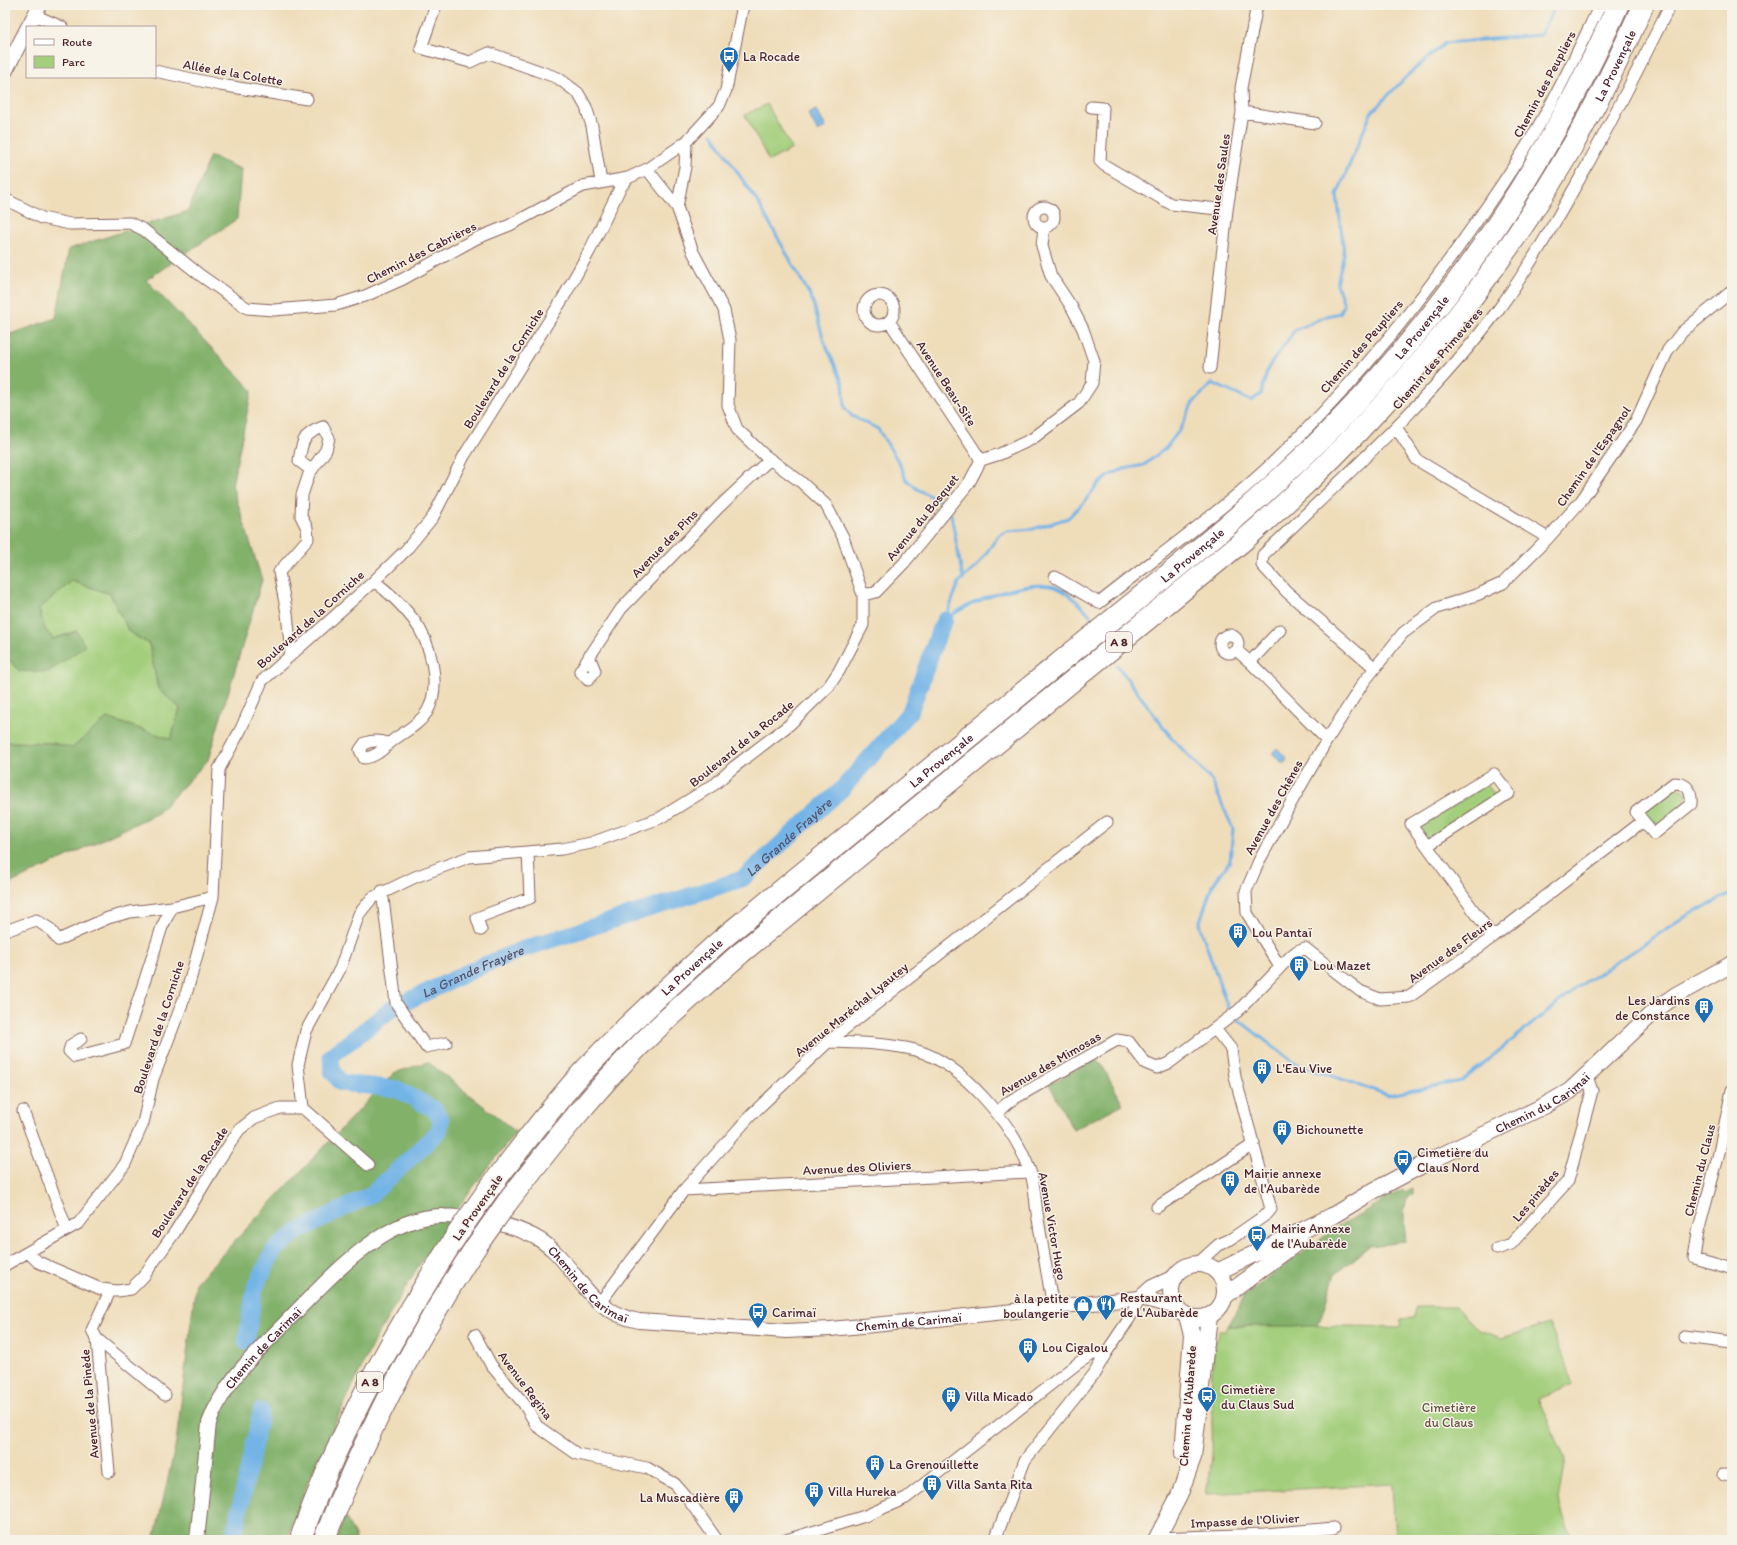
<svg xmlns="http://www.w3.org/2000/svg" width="1737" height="1545" viewBox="0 0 1737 1545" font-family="Itim,sans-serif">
	<rect width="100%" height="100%" fill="#f7f3e8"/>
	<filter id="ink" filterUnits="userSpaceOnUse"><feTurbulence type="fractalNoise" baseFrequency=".025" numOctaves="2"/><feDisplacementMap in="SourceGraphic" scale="8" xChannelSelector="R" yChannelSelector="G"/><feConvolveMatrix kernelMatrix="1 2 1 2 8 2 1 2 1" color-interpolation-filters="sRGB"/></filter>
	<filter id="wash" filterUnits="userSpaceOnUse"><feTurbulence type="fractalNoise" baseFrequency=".012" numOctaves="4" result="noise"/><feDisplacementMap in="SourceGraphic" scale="16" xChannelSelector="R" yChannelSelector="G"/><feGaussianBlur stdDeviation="0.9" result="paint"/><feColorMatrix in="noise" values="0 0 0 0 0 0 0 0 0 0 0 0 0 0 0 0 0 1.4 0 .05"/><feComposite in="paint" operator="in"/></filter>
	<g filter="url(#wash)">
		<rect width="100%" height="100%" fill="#efddba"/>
		<path fill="#a3ce7b" stroke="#767653" d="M 767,104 L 792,149 L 769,161 L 745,115 Z
			M 72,581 L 110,594 L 129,632 L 149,644 L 158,689 L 180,708 L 171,739 L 107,718 L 72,749 L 53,743 L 5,742 L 5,655 L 19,671 L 76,631 L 53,639 L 45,629 L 39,609 Z
			M 1487,784 L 1496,797 L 1427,841 L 1419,828 Z
			M 1675,787 L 1687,792 C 1688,809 1667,819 1654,829 L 1642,812 Z
			M 1271,1287 L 1293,1325 L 1400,1327 L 1401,1319 L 1414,1318 L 1416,1307 L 1456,1307 L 1479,1330 L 1502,1338 L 1549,1324 L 1574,1384 L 1538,1399 L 1565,1458 L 1558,1500 L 1571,1536 L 1568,1540 L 1395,1540 L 1392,1484 L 1206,1494 C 1205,1486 1208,1482 1210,1474 C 1211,1468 1211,1462 1212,1456 C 1214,1417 1206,1368 1219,1331 L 1226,1331 L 1228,1326 L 1255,1326 Z"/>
		<path fill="#82b16b" stroke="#66684b" d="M 210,156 L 241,169 L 237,219 L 146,280 L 252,390 L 232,485 L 262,580 L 208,760 L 158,813 L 5,886 L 5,742 L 53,743 L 72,748 L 107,718 L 171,739 L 180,708 L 158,689 L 149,644 L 129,632 L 110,594 L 72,581 L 39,609 L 45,629 L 53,639 L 77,631 L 85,646 L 48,672 L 19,671 L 5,655 L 5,336 L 56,318 L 69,249 L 188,211 Z
			M 1095,1060 L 1102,1065 L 1123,1104 L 1073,1130 L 1049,1084 Z
			M 428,1062 L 516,1132 L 464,1199 L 434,1247 L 419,1265 L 374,1341 L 309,1479 L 287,1540 L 154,1540 L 176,1443 L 196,1282 L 394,1073 Z
			M 1413,1188 L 1413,1195 L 1408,1196 C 1402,1212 1404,1226 1406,1242 L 1369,1246 L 1335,1274 L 1318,1326 L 1228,1326 L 1245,1296 L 1286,1264 L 1339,1226 L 1402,1190 L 1405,1192 Z
			M 345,1516 L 356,1538 L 356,1540 L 336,1540 Z"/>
		<path fill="#73b4e7" stroke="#5e6a89" d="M 816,110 L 826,127 L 818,132 L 808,114 Z
			M 1277,748 L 1287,758 L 1285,763 L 1282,763 L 1272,753 Z"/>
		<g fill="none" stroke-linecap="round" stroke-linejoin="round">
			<path stroke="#73b4e7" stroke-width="3" d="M 712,134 L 760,206 L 812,299 L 824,341 L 843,383 L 845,408 L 852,416 L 878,429 L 898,461 L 906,479 L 917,489 L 944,503
				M 951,514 L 963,579
				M 946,619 C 971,601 1025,579 1055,587 C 1067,591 1083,607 1091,616
				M 945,620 L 959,582 L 977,566 L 999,535 L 1007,531 L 1033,529 L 1068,518 L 1084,502 L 1099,483 L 1112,474 L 1124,469 L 1144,465 L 1166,448 L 1181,428 L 1192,404 L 1212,383 L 1251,401 L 1261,394 L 1268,368 L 1295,330 L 1327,316 L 1340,313 L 1344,305 L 1337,284 L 1344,254 L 1337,195 L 1371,113 L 1408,75 L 1445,43 L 1540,35 L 1556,5
				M 1117,665 L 1171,737 L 1212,781 L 1233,829 L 1230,861 L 1212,886 L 1199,924 L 1228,1008 L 1231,1012
				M 1235,1017 L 1294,1063 L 1388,1095 L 1462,1081 L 1575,989 L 1688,915 L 1732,893"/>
			<g stroke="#73b4e7" stroke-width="17">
				<path id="s1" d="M 246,1342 L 255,1288 L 274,1250 L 297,1232 L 372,1194 L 439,1131 L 441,1120 L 435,1110 L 397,1089 L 341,1083 L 332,1071 L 331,1056 L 393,1008 L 475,969 L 523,949 L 742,879 L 841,790 L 910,712 L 940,629 L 945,620"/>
				<path d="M 233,1540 L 261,1411"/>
			</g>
		</g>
	</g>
	<g filter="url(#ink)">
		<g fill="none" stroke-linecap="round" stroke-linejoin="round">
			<defs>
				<path id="minor" d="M 436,5 L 421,48 L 470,62 L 489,53 L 558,78 L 578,93 L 586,107 L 592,126 L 601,182
					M 34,15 L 62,27
					M 155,71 L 220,85 L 307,99
					M 1091,107 L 1103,108 L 1100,161 L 1104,165 L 1171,204 L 1227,210
					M 1242,112 L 1315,123
					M 5,199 L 42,218 L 70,224 L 130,223 L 144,230 L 200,275 L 247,308 L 274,310 L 336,305 L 365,296 L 403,279 L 475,239 L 510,225 L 583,186 L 628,178 L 647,169 L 686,142 L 719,106 L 726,90 L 743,5
					M 677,207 L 685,167 L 686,142
					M1034 217a10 10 0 1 1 20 0a10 10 0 1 1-20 0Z
					M864 310a15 15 0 1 1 30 0a15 15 0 1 1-30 0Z
					M 889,321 L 981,460
					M 1210,368 L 1227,210 L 1242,112 L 1241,88 L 1257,5
					M 1396,427 L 1417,460 L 1548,538
					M 1055,577 L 1099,603 C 1154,559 1214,517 1266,469 C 1344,396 1413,313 1474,225 C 1500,188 1525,151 1547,111 C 1566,77 1583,40 1600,5
					M 374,581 C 387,591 403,606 413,619 C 431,642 442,686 427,712 C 420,723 409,729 399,736 C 386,744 379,757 364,758 L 360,750 L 365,743 C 373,740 379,740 387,743
					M 863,595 L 876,592 L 904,563 L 969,483 L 981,460 L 1000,454 L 1032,439 L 1079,403 L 1092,383 L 1094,361 L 1083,329 L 1071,306 L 1051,276 L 1042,246 L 1044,227
					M1220 644a9 9 0 1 1 18 0a9 9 0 1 1-18 0Z
					M 1236,650 L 1250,662 L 1327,740
					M 291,654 L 287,613 L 279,572 L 308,539 L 307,528 L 301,516 L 302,495 L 309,474 L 326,450 L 329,438 L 323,427 C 303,434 302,441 299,461 L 311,470
					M 589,656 L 595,671 L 588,680 L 580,671 L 621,609 L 719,507 L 770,459
					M 1250,662 L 1280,630
					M 1375,668 L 1287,592 L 1262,565 L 1263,555 C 1344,477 1430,401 1498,310 C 1527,271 1551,229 1575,187 C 1609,127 1640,66 1670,5
					M 1674,783 C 1687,783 1692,790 1691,804 L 1654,834 L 1636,812 Z
					M 1427,846 L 1509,793 L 1494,774 L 1411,824 L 1493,937
					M 382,891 L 396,1003 L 426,1047 L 446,1043
					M 11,929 L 36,920 L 50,929 L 58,940 L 108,918 L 130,912 L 172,907 L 213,897
					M 481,930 L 477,918 L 530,898 L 528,852
					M 1280,967 L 1247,913 L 1246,891 L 1259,861 L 1291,803 L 1327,740 L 1363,683 L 1403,633 L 1437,608 L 1479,594 L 1503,583 L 1548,538 L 1581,501 L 1636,421 L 1668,350 L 1682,332 L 1732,291
					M 81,1039 L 71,1045 L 69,1051 L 75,1057 L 124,1044 L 162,927 L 172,907
					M 828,1042 C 857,1043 887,1043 915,1050 C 963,1063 1014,1126 1030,1171 C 1035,1184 1035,1200 1037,1213 C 1042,1244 1047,1275 1053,1306
					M 1732,1090 L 1718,1157 L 1698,1232 L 1694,1258 L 1732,1269
					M 303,1108 L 298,1065 L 306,1031 L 340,969 L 359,914 L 372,898 L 415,877 L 469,857 L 562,849 L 591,843 L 660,818 L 715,784 L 734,767 L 789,725 L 829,686 L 839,671 L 863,625 L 863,595 L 843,537 L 826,505 L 801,482 L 763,454 L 737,429 L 728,405 L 730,340 L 724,310 L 693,252 L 677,207 L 647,169
					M 303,1108 L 368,1165
					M 23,1111 L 67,1230
					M 997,1112 L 1010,1101 L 1117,1040 L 1129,1042 L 1145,1063 L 1157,1068 L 1169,1063 L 1238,1011 L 1292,955 L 1297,951 L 1305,948 L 1360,991 L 1380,999 L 1409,997 L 1493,937 L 1643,821
					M 684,1190 L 1030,1172
					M 1157,1207 L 1254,1144
					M 1497,1249 L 1511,1244 L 1568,1181 L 1592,1091 L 1587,1076
					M 29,1253 L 38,1262 L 101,1289 L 118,1291 L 131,1289 L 143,1277 L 175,1232 L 219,1160 L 239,1130 L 254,1118 L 280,1108 L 303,1108
					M 1197,1264 L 1218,1245 L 1231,1239 L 1267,1214 L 1271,1209 L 1235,1077 L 1231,1049 L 1215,1029
					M 5,1265 L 79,1223 L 125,1164 L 143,1123 L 153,1079 L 187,991 L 213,897 L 219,769 L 241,729 L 262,681 L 374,581 L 406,550 L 433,517 L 464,456 L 562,300 L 590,250 L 620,188 L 628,178
					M 599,1304 L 684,1190 L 752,1114 L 828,1042 L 1107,822
					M 475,1335 L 491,1365 L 524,1404 L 537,1426 L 577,1454 L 647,1468 L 675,1484 L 688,1499 L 717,1540
					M 1685,1337 L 1732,1343
					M 97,1339 L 165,1395
					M 109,1472 L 97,1339 L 92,1330 L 110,1291
					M 1724,1475 L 1732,1476
					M 1157,1538 L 1265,1534 L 1334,1528
					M 786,1540 L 865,1516 L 906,1498 L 1078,1363 L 1093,1354 L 1106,1353
					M 995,1540 L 1025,1460 L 1094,1374 L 1106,1353 L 1129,1319 L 1140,1298"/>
				<g id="tertiary">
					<path d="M 28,27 L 40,5"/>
					<path d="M 5,72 L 27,29"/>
					<path d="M 1140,1298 L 1152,1287 L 1176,1276"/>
					<path id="s2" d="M 197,1540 L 209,1423 C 224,1381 257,1352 287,1321 C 326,1282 384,1214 444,1216 C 453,1216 463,1218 472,1219 C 492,1221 515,1227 533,1236 C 578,1259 580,1310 639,1321 L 786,1331 L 830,1329 L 937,1319 L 1140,1298 L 1177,1307"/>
				</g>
				<g id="secondary">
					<circle cx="1198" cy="1291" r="27"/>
					<path id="s3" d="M 1217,1272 L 1332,1216 L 1375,1190 L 1426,1163 L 1546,1105 L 1570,1091 L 1658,1008 L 1676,995 L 1732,964"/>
					<path d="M 1225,1296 L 1299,1241"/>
					<path d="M 1183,1453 L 1192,1335 L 1187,1316"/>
					<path d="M 1156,1540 L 1179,1496 L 1193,1457 L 1209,1316"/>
				</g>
				<g id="motorway">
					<path id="s4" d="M 488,1190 C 518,1151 548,1111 581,1074 C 625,1026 673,983 722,939 C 832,849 942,759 1053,668 C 1149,589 1250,513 1337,423 C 1454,302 1550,159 1618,5"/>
					<path id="s5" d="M 506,1204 C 549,1148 593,1092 643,1042 C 675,1010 709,981 742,952 L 1244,540 C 1414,393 1554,212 1643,5"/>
					<path d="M 300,1540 C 339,1431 395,1330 458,1233"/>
					<path d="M 324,1540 C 364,1436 415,1339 477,1245"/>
				</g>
			</defs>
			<use href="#minor" stroke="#84625d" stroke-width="13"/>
			<use href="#tertiary" stroke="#84625d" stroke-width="16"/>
			<use href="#secondary" stroke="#84625d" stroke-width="18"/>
			<use href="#motorway" stroke="#84625d" stroke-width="23"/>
			<use href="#minor" stroke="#fff" stroke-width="11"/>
			<use href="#tertiary" stroke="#fff" stroke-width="14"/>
			<use href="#secondary" stroke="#fff" stroke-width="16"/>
			<use href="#motorway" stroke="#fff" stroke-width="21"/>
			<defs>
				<path id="motorway-bridge" d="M 458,1233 L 488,1190
					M 477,1245 L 506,1204"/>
			</defs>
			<use href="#motorway-bridge" stroke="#84625d" stroke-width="23" stroke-linecap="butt"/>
			<use href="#motorway-bridge" stroke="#fff" stroke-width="21"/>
		</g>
	</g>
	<defs>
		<symbol id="bus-pin" viewBox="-11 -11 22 30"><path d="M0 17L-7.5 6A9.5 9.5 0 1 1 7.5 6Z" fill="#1f6fb2" stroke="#f7f3e8"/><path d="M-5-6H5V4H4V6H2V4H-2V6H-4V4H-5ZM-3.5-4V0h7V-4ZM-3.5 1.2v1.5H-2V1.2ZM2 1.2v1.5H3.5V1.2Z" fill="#fff"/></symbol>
		<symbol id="building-pin" viewBox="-11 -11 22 30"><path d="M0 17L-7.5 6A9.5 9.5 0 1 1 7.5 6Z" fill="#1f6fb2" stroke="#f7f3e8"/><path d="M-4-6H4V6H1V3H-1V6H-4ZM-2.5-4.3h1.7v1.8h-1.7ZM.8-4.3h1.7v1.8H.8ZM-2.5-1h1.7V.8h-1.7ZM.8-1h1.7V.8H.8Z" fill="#fff"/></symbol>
		<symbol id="restaurant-pin" viewBox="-11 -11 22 30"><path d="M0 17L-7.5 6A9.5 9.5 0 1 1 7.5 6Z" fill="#1f6fb2" stroke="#f7f3e8"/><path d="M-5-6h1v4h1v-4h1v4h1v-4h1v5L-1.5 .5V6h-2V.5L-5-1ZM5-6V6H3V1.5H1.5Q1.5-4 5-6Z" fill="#fff"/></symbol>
		<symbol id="shop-pin" viewBox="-11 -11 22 30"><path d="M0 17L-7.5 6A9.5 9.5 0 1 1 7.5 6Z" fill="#1f6fb2" stroke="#f7f3e8"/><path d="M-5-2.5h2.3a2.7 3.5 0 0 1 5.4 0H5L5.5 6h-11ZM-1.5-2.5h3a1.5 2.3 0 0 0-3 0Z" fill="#fff"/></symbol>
	</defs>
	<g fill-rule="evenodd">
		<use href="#bus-pin" x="718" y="45" width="22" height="30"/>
		<use href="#building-pin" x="1227" y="921" width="22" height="30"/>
		<use href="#building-pin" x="1288" y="954" width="22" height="30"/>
		<use href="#building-pin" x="1693" y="996" width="22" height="30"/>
		<use href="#building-pin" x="1251" y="1057" width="22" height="30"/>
		<use href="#building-pin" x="1271" y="1118" width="22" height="30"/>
		<use href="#bus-pin" x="1392" y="1148" width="22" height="30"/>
		<use href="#building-pin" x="1219" y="1169" width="22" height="30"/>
		<use href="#bus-pin" x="1246" y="1224" width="22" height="30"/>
		<use href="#restaurant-pin" x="1095" y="1293" width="22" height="30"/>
		<use href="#shop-pin" x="1072" y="1294" width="22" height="30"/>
		<use href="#bus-pin" x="747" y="1301" width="22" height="30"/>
		<use href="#building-pin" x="1017" y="1336" width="22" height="30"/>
		<use href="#building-pin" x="940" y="1385" width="22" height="30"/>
		<use href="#bus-pin" x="1196" y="1385" width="22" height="30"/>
		<use href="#building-pin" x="864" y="1453" width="22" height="30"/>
		<use href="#building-pin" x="921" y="1473" width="22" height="30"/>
		<use href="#building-pin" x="803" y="1480" width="22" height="30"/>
		<use href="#building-pin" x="723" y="1486" width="22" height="30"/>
	</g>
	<g text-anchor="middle" stroke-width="3" stroke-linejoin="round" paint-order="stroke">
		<g fill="#f7f3e8" stroke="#7e5f64" stroke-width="1">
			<rect x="1106" y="632" width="26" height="20" rx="3"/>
			<rect x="357" y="1372" width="26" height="20" rx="3"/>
		</g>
		<g font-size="12" font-weight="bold" fill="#4a1f2b">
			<text x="1119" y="646">A 8</text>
			<text x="370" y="1386">A 8</text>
		</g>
		<g font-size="13" fill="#4a1f2b" stroke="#f7f3e8" text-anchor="start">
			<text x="743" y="61">La Rocade</text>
			<text x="1252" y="937">Lou Pantaï</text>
			<text x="1313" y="970">Lou Mazet</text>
			<text x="1690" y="1005" text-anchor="end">Les Jardins<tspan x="1690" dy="15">de Constance</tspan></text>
			<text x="1276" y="1073">L'Eau Vive</text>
			<text x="1296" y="1134">Bichounette</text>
			<text x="1417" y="1157">Cimetière du<tspan x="1417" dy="15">Claus Nord</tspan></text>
			<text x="1244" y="1178">Mairie annexe<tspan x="1244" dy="15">de l'Aubarède</tspan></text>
			<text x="1271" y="1233">Mairie Annexe<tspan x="1271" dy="15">de l'Aubarède</tspan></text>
			<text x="1120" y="1302">Restaurant<tspan x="1120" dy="15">de L'Aubarède</tspan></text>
			<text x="1069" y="1303" text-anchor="end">à la petite<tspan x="1069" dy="15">boulangerie</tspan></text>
			<text x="772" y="1317">Carimaï</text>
			<text x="1042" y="1352">Lou Cigalou</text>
			<text x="1221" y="1394">Cimetière<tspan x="1221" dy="15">du Claus Sud</tspan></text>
			<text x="965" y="1401">Villa Micado</text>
			<text x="889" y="1469">La Grenouillette</text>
			<text x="946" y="1489">Villa Santa Rita</text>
			<text x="828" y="1496">Villa Hureka</text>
			<text x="720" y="1502" text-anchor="end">La Muscadière</text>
		</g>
		<g font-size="13" fill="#4a1f2b" stroke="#f7f3e8">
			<text dy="5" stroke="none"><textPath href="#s5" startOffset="1602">La Provençale</textPath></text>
			<text transform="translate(233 72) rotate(10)" y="5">Allée de la Colette</text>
			<text transform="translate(1544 84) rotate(-62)" y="5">Chemin des Peupliers</text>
			<text transform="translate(1218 184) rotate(-82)" y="5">Avenue des Saules</text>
			<text transform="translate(421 252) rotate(-27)" y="5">Chemin des Cabrières</text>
			<text dy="5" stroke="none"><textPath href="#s4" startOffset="1275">La Provençale</textPath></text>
			<text transform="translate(1361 346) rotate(-49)" y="5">Chemin des Peupliers</text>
			<text transform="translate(1437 358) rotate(-49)" y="5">Chemin des Primevères</text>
			<text transform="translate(503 368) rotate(-58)" y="5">Boulevard de la Corniche</text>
			<text transform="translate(947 383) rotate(57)" y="5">Avenue Beau-Site</text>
			<text transform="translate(1593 456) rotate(-55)" y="5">Chemin de l'Espagnol</text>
			<text transform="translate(922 517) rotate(-51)" y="5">Avenue du Bosquet</text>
			<text transform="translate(664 543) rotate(-46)" y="5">Avenue des Pins</text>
			<text dy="5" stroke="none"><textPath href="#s4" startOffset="951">La Provençale</textPath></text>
			<text transform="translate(310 619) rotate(-42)" y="5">Boulevard de la Corniche</text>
			<text transform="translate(741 743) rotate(-39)" y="5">Boulevard de la Rocade</text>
			<text dy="5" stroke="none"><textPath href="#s4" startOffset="627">La Provençale</textPath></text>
			<text transform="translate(1273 807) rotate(-61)" y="5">Avenue des Chênes</text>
			<text transform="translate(1450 950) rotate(-36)" y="5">Avenue des Fleurs</text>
			<text dy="5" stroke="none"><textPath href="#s4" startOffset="303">La Provençale</textPath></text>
			<text transform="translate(851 1009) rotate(-39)" y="5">Avenue Maréchal Lyautey</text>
			<text transform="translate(158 1027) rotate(-72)" y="5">Boulevard de la Corniche</text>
			<text transform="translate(1050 1063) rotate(-30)" y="5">Avenue des Mimosas</text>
			<text dy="5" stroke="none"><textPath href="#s3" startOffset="367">Chemin du Carimaï</textPath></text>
			<text transform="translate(857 1167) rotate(-3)" y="5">Avenue des Oliviers</text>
			<text transform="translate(1699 1170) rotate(-76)" y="5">Chemin du Claus</text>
			<text transform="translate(189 1182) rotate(-57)" y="5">Boulevard de la Rocade</text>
			<text transform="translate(1535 1195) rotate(-50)" y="5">Les pinèdes</text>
			<text transform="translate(477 1207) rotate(-55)" y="5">La Provençale</text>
			<text transform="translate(1053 1226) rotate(80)" y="5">Avenue Victor Hugo</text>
			<text dy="5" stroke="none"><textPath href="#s2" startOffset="607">Chemin de Carimaï</textPath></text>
			<text dy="5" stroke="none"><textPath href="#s2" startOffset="942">Chemin de Carimaï</textPath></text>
			<text dy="5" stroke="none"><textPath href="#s2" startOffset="211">Chemin de Carimaï</textPath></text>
			<text transform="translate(526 1385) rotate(53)" y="5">Avenue Regina</text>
			<text transform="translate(89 1404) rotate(-95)" y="5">Avenue de la Pinède</text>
			<text transform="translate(1187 1406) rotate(-86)" y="5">Chemin de l'Aubarède</text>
			<text transform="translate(1245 1520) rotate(-3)" y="5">Impasse de l'Olivier</text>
		</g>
		<g font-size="13" fill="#655443" stroke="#f7f3e8">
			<text x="1449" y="1412">Cimetière<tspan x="1449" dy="15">du Claus</tspan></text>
		</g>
		<g font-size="14" font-style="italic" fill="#58536d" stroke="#f7f3e8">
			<text dy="5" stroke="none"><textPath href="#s1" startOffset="969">La Grande Frayère</textPath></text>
			<text dy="5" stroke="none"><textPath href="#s1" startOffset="621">La Grande Frayère</textPath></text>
		</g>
	</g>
	<rect width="1737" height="1545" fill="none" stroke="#f7f3e8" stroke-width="20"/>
	<rect x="26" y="26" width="130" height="52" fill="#f7f3e8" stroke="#b29e9c"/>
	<rect x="34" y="39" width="20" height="6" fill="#ffffff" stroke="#b29e9c"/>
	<text x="62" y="46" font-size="12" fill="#4a1f2b">Route</text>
	<rect x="34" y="56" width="20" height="12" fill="#a3ce7b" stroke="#b29e9c"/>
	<text x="62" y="66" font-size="12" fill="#4a1f2b">Parc</text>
</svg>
